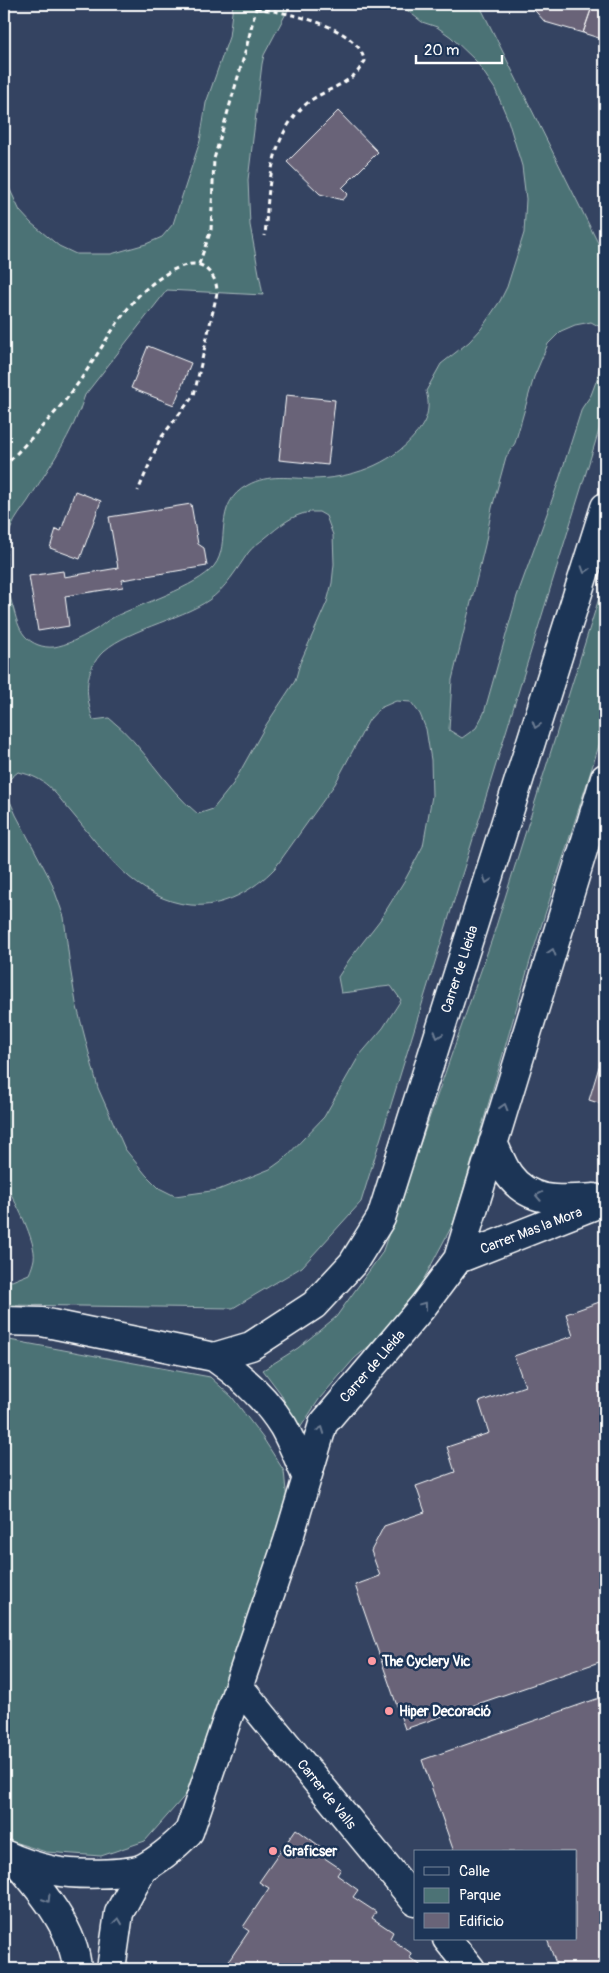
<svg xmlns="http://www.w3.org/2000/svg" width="609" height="1973" viewBox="0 0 609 1973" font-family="Pangolin,sans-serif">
	<rect width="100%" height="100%" fill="#344361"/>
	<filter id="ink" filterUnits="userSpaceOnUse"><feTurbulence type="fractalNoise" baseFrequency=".02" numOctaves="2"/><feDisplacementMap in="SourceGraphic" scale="10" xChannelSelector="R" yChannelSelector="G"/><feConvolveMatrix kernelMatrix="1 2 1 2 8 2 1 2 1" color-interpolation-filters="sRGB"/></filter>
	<g filter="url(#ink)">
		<path fill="#4c7275" stroke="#a6b8ba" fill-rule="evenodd" d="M 233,4 L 291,4 L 264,55 L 262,64 L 248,180 L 250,225 L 263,295 L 167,290 L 85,395 C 73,434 49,467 28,501 C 22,510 15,518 11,528 C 3,544 7,590 13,607 C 16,617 18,628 25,636 C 32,644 43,648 54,647 C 66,645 81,638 91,632 C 100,628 105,621 114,617 C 140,604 197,587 214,566 C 232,544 211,504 248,485 C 268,474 290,478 311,479 C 349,479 391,465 415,435 C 427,422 431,408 426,391 L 441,364 L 469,342 L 481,329 L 500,301 L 507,287 L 524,233 L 526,199 L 522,166 L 507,117 L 495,89 L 476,61 L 451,37 L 437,27 L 422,22 L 399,4 L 479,4 L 605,257 L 605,411 L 361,1202 L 302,1267 L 233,1308 L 4,1305 L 4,1279 L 12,1281 L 29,1274 C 31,1270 33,1264 34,1259 C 37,1243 14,1197 4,1183 L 4,177 L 20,211 L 31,223 L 59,246 L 76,254 L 111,254 L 146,244 L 162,237 L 173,224 L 200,141 L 206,103 L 229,37 ZM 591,322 L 604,329 L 604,346 L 597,379 L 591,395 L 582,408 L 557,486 L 517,596 L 484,713 L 476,728 L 462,738 L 449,730 L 452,680 L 485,545 L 492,508 L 506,457 L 515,443 L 534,377 L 548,344 L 561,331 L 575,325 ZM 310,512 L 319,512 L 326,516 L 333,535 L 334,564 L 332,583 L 327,602 L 300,663 L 295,681 L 266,725 L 233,784 L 213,809 L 198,814 C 164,787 144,745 109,718 L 93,720 C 86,697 83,675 100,655 C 121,631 180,620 209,600 C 225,589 237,569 248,553 C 252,547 259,543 265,538 C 280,526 291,515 310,512 ZM 396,701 L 411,702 L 420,714 L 426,729 L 431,760 L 432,796 L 423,846 L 406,878 L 380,920 L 349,960 L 338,977 L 341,993 C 358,992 374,987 391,986 L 401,1000 L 383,1028 L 359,1056 L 324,1117 L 284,1159 L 270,1169 L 218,1190 L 175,1196 L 159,1188 L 146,1175 L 125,1149 L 98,1088 L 76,1003 L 70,967 L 64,917 L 51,881 L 16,815 L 9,799 L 6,782 L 18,772 C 47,778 53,791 71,812 C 104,851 136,900 191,905 C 223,908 254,890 275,868 L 335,784 L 369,720 L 380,708 Z
			M 605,579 L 605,727 L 531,958 L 454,1222 L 419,1288 L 397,1322 L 354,1359 L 320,1398 L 298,1431 L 281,1394 L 263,1370 L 298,1348 L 336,1317 L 382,1253 L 492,939 Z
			M 4,1339 L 210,1377 L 232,1397 L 263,1438 L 284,1471 L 287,1501 L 189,1791 L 145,1841 L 101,1856 L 46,1852 L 4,1839 Z"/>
		<path fill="#696478" stroke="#fff" d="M 529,4 L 593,4 L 583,33 L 545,22 Z
			M 593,4 L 605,4 L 605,40 L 583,33 Z
			M 338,111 L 378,152 L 342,188 L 348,194 L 343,200 L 320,194 L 287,162 Z
			M 148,346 L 191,363 L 174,405 L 131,388 Z
			M 286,395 L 335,400 L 328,465 L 279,460 Z
			M 75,491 L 101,501 L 80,559 L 50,548 L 56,529 L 61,531 Z
			M 191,504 L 198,544 L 204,548 L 207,566 L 122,580 L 123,587 L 65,596 L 69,626 L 38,631 L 29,576 L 63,571 L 64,577 L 118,568 L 109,517 Z
			M 605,1047 L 605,1105 L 589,1100 Z
			M 605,1300 L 605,1660 L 405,1729 L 355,1585 L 380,1576 L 371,1551 L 384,1526 L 425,1512 L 416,1486 L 455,1472 L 447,1447 L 489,1433 L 479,1402 L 525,1386 L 514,1356 L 573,1336 L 566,1314 Z
			M 605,1696 L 605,1969 L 558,1969 L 547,1939 L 575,1939 L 575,1852 L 454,1852 L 422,1760 Z
			M 296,1829 L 321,1847 L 317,1853 L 341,1869 L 337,1875 L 358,1890 L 353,1897 L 376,1912 L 372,1918 L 393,1932 L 390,1938 L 411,1953 L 410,1958 L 426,1969 L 232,1969 L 226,1965 L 249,1931 L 243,1927 L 269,1888 L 259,1882 Z"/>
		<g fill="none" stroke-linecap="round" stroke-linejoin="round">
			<defs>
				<path id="minor" d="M 493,1143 C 498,1153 502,1165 509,1175 C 530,1204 561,1200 594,1198
					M 458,1259 L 605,1201
					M 4,1321 L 42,1322 L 214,1357 C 240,1375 266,1399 283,1426 C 292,1442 299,1460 306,1476
					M 214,1357 L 251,1346 L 314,1305 L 353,1263 L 381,1218 L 605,507
					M 240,1688 L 415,1901
					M 4,1854 C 20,1862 37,1867 55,1871 C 73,1875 127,1875 143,1868 C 161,1859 176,1845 189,1832 L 288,1541 L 323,1424 L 423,1306 L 458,1259 L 605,778
					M 16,1861 C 40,1889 75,1930 77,1969
					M 447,1939 L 471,1969
					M 111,1969 L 119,1913 L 143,1868"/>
			</defs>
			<use href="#minor" stroke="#fff" stroke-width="31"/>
			<path stroke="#fff" stroke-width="3" stroke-dasharray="5 4" stroke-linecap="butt" d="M 256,8 C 287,13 337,22 358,47 C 361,50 363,56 365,61 C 361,66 358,73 353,76 C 339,88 317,93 304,106 C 268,139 269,191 265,236
				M 199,264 L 211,230 L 214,159 L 245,53 L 257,4
				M 4,467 C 26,443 51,419 71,393 C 93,364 110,330 133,302 C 145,287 185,254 204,267 C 213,275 217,281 217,293 L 194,395 L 160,439 L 138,491"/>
			<use href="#minor" stroke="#1d3557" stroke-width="28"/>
		</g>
		<defs><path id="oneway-chevron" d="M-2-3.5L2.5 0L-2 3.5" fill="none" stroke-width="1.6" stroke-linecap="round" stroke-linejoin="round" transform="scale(1.25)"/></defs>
		<g stroke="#6c7c92">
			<use href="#oneway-chevron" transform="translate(585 570) rotate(108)"/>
			<use href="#oneway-chevron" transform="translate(536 725) rotate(108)"/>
			<use href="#oneway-chevron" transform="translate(487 880) rotate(108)"/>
			<use href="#oneway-chevron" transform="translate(552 952) rotate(-73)"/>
			<use href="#oneway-chevron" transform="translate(438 1035) rotate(108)"/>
			<use href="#oneway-chevron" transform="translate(504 1107) rotate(-73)"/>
			<use href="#oneway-chevron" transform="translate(539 1196) rotate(-169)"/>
			<use href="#oneway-chevron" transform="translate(424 1305) rotate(-53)"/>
			<use href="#oneway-chevron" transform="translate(321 1430) rotate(-69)"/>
			<use href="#oneway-chevron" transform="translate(47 1899) rotate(58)"/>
			<use href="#oneway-chevron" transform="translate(118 1921) rotate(-82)"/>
		</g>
	</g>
	<g fill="#ff9aa2" stroke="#1d3557" stroke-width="2">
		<circle cx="372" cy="1661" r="5"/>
		<circle cx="389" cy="1711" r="5"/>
		<circle cx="273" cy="1851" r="5"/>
	</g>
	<g text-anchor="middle" stroke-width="5" stroke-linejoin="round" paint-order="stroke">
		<g font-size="14" fill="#fff" stroke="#1d3557">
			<text transform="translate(459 969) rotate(-72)" y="5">Carrer de Lleida</text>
			<text transform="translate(531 1230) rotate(-21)" y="5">Carrer Mas la Mora</text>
			<text transform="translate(372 1366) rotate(-49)" y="5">Carrer de Lleida</text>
			<text transform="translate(327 1794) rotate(51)" y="5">Carrer de Valls</text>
		</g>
		<g font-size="14" font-weight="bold" fill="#fff" stroke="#1d3557" text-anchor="start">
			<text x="382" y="1666">The Cyclery Vic</text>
			<text x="399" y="1716">Hiper Decoració</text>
			<text x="283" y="1856">Graficser</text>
		</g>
	</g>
	<rect width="609" height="1973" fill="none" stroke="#1d3557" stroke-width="20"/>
	<rect x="10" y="10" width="589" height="1953" fill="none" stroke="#fff" stroke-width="2" filter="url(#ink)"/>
	<rect x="414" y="1850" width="162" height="90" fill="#1d3557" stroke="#77869a"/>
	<rect x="424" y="1867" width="25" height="8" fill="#1d3557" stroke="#77869a"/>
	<text x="459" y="1876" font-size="15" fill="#ffffff">Calle</text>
	<rect x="424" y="1888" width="25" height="15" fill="#4c7275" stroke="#77869a"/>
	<text x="459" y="1900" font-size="15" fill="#ffffff">Parque</text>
	<rect x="424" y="1913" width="25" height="15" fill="#696478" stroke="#77869a"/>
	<text x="459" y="1926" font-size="15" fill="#ffffff">Edificio</text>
	<path d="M416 55v8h86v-8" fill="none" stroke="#ffffff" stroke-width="2.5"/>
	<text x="424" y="55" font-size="15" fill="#ffffff" stroke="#1d3557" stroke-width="4" paint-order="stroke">20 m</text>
</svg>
